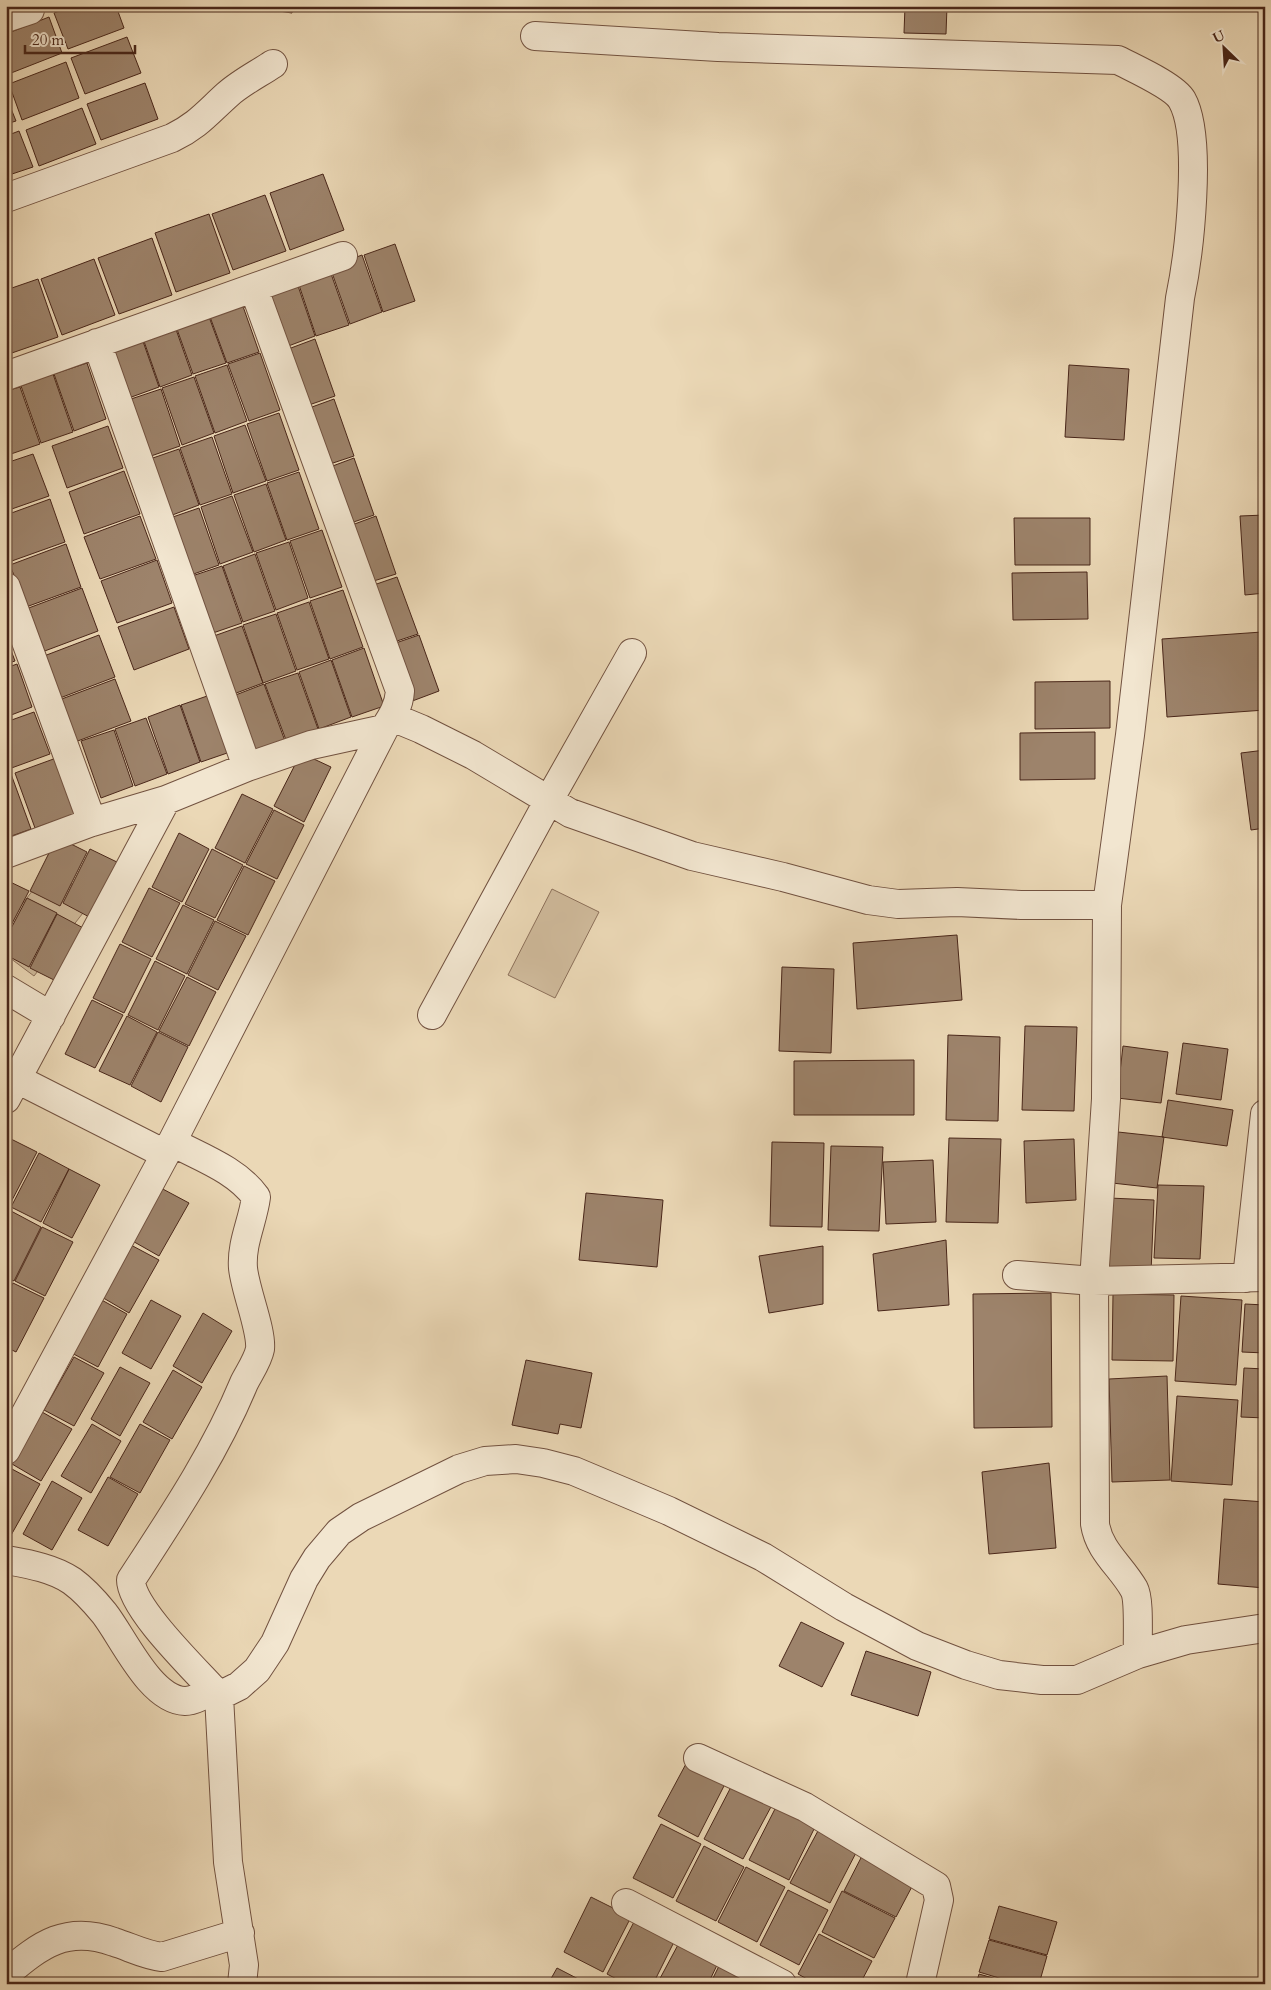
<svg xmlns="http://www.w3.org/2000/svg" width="1271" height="1990" viewBox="0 0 1271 1990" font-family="Cardo,serif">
	<rect width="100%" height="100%" fill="#ebd8b6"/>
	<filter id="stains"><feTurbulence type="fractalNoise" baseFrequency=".004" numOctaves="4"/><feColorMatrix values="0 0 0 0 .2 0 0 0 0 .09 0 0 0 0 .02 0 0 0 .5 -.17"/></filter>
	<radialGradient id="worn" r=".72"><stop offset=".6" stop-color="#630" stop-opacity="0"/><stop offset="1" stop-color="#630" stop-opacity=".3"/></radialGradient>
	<path fill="#cfba9b" stroke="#8c705a" d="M 50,868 L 93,900 L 34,976 L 6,955 L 6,925 Z
		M 552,889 L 599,912 L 555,998 L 508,975 Z"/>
	<path fill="#9d836b" stroke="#492619" d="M 73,6 L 116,6 L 124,28 L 68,49 L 54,13 Z
		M 247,6 L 293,6 L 292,13 Z
		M 341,6 L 380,6 L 380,10 Z
		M 623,6 L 668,6 L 667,11 L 623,9 Z
		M 905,6 L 947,6 L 946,34 L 904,33 Z
		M 49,17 L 62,53 L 6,75 L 6,34 Z
		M 127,37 L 141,73 L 85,94 L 71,58 Z
		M 66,62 L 79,98 L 22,120 L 9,84 Z
		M 145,83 L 158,119 L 101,140 L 87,104 Z
		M 6,96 L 16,121 L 6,124 Z
		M 82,108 L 96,144 L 39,166 L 26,130 Z
		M 19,131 L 33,167 L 6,176 L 6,136 Z
		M 323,174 L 344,230 L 290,250 L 270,193 Z
		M 265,195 L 286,251 L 233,270 L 212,214 Z
		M 209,214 L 230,273 L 176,292 L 155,233 Z
		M 152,238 L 172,295 L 119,314 L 98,258 Z
		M 395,244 L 415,301 L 383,312 L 364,255 Z
		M 362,255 L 382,312 L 350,324 L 330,267 Z
		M 94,259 L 115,315 L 62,335 L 41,279 Z
		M 329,268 L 349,325 L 316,336 L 297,279 Z
		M 38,279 L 58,337 L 6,355 L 6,290 Z
		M 296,280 L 315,336 L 283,348 L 263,291 Z
		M 239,295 L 259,352 L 227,363 L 206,306 Z
		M 205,306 L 226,363 L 193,374 L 173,318 Z
		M 172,318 L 192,375 L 160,387 L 140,330 Z
		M 139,330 L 159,387 L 126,399 L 107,342 Z
		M 315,339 L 335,396 L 303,407 L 283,351 Z
		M 260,353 L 280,410 L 249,421 L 228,364 Z
		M 87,363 L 106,419 L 74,431 L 54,374 Z
		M 227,365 L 247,421 L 215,433 L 195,376 Z
		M 1069,365 L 1129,369 L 1124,440 L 1065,437 Z
		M 53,374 L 73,432 L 41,443 L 21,386 Z
		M 194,377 L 214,433 L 182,445 L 162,388 Z
		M 20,387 L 40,444 L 8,455 L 6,451 L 6,391 Z
		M 161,389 L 180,446 L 148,457 L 128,400 Z
		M 334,399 L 354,456 L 321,467 L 301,411 Z
		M 279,413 L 299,470 L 267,481 L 247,424 Z
		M 245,425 L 266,481 L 233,493 L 214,436 Z
		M 108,426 L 123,468 L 67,488 L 52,446 Z
		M 212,437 L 232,494 L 200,505 L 180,448 Z
		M 179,449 L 199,505 L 167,517 L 147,460 Z
		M 33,454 L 49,496 L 6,511 L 6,463 Z
		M 354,458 L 374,515 L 342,526 L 322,470 Z
		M 124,471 L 140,514 L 84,534 L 69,492 Z
		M 299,472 L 319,529 L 287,540 L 267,483 Z
		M 266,484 L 286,540 L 254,552 L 234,495 Z
		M 232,496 L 253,552 L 220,564 L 201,507 Z
		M 50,499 L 65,542 L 9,562 L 6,553 L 6,515 Z
		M 199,508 L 219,565 L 188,576 L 167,519 Z
		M 1265,515 L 1265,593 L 1245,595 L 1240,516 Z
		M 140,516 L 156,559 L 100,579 L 84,537 Z
		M 376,516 L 396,574 L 364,584 L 344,528 Z
		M 1014,518 L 1090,518 L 1090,565 L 1015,565 Z
		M 322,530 L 342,587 L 310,598 L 290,541 Z
		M 289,542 L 308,598 L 276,610 L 256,553 Z
		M 66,544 L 81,587 L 26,607 L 10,565 Z
		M 255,554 L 275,611 L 243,622 L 223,566 Z
		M 157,560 L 172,603 L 117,623 L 101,581 Z
		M 222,566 L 242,623 L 210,634 L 189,577 Z
		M 1087,572 L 1088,619 L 1013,620 L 1012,573 Z
		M 397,577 L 418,634 L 385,645 L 365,588 Z
		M 82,588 L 98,631 L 42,652 L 26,609 Z
		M 343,590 L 363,647 L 330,659 L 310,601 Z
		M 309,602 L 329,659 L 297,670 L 277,613 Z
		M 174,607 L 189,649 L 134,670 L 118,627 Z
		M 276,614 L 296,671 L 263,683 L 243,625 Z
		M 242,626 L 263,683 L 231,695 L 211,637 Z
		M 1262,632 L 1265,710 L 1167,717 L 1162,639 Z
		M 99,635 L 115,677 L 60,698 L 44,656 Z
		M 419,635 L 439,691 L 407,703 L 387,646 Z
		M 6,637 L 15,661 L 6,664 Z
		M 364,648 L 384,706 L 352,717 L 332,660 Z
		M 331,660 L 351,717 L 319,729 L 299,672 Z
		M 17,664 L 32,707 L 6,717 L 6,668 Z
		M 298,673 L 318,729 L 286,740 L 265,684 Z
		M 115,679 L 131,721 L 75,742 L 59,700 Z
		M 1110,681 L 1110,728 L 1035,729 L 1035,682 Z
		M 264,684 L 285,741 L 252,752 L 233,696 Z
		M 213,694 L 233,751 L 201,762 L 181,705 Z
		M 180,705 L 200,762 L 168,774 L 148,717 Z
		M 34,712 L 50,754 L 6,770 L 6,722 Z
		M 146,718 L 167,774 L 135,786 L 115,729 Z
		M 114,730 L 133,786 L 101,798 L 81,741 Z
		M 1095,732 L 1095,779 L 1020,780 L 1020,733 Z
		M 1265,750 L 1265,828 L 1251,830 L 1241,753 Z
		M 301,753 L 331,767 L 304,822 L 274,806 Z
		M 59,757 L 78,813 L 35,828 L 15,773 Z
		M 11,774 L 31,829 L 6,838 L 6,776 Z
		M 242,794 L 273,809 L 245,863 L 215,848 Z
		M 274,810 L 304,825 L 277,879 L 246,864 Z
		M 179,833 L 209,849 L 182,902 L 152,887 Z
		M 57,837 L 87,852 L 60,906 L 30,891 Z
		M 90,849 L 121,864 L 93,919 L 63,903 Z
		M 212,849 L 243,865 L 215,918 L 185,904 Z
		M 244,866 L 275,881 L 248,935 L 217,920 Z
		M 6,880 L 29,891 L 6,935 Z
		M 149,888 L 180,903 L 152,957 L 122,942 Z
		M 27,898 L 57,913 L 29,967 L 6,955 L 6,938 Z
		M 183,905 L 214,920 L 187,974 L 156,959 Z
		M 57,914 L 87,930 L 60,983 L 30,968 Z
		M 215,921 L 246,936 L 218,990 L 188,975 Z
		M 957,935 L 962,1000 L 857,1009 L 853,943 Z
		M 120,944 L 151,959 L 124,1013 L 93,998 Z
		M 155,961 L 185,976 L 158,1030 L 128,1015 Z
		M 782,967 L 834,969 L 831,1053 L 779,1051 Z
		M 187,977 L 216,992 L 189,1046 L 159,1031 Z
		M 92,1000 L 123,1015 L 95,1068 L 65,1054 Z
		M 127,1016 L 157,1032 L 130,1085 L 99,1071 Z
		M 1025,1026 L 1077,1027 L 1074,1111 L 1022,1110 Z
		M 158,1032 L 188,1047 L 161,1102 L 131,1086 Z
		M 948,1035 L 1000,1037 L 998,1121 L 946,1120 Z
		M 1183,1043 L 1228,1049 L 1221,1100 L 1176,1094 Z
		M 1123,1046 L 1168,1052 L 1161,1103 L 1117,1098 Z
		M 914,1060 L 914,1115 L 794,1115 L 794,1061 Z
		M 1168,1100 L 1233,1110 L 1227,1146 L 1162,1137 Z
		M 1118,1132 L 1164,1137 L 1157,1188 L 1112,1183 Z
		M 7,1137 L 37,1152 L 9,1206 L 6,1204 Z
		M 949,1138 L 1001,1139 L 998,1223 L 946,1222 Z
		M 1074,1139 L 1076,1200 L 1026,1203 L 1024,1141 Z
		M 772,1142 L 824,1143 L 822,1227 L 770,1226 Z
		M 831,1146 L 883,1147 L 879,1231 L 828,1230 Z
		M 39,1153 L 69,1169 L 41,1222 L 11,1207 Z
		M 933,1160 L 936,1222 L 886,1224 L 883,1162 Z
		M 69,1169 L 100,1185 L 72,1238 L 43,1223 Z
		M 1158,1185 L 1204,1186 L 1200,1259 L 1154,1258 Z
		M 159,1187 L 189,1203 L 159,1256 L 129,1239 Z
		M 586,1193 L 663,1200 L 657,1267 L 579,1260 Z
		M 1109,1198 L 1154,1200 L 1151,1273 L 1105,1271 Z
		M 11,1211 L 41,1227 L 14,1281 L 6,1277 L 6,1220 Z
		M 42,1227 L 73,1242 L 45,1296 L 15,1281 Z
		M 946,1240 L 949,1305 L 878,1311 L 873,1254 Z
		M 129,1244 L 159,1260 L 129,1313 L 100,1296 Z
		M 823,1246 L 823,1304 L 769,1313 L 759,1256 Z
		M 13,1283 L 44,1298 L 16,1352 L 6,1347 L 6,1297 Z
		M 1051,1293 L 1052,1427 L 974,1428 L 973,1294 Z
		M 1113,1294 L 1174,1295 L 1173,1361 L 1112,1360 Z
		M 1181,1296 L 1242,1300 L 1236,1385 L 1175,1381 Z
		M 98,1298 L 127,1314 L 98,1367 L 68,1351 Z
		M 151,1300 L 181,1316 L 151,1369 L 122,1353 Z
		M 1245,1304 L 1265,1305 L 1265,1353 L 1242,1352 Z
		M 203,1313 L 232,1331 L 202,1383 L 173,1366 Z
		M 74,1357 L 104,1373 L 74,1426 L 44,1410 Z
		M 526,1360 L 592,1373 L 581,1428 L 560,1424 L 558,1434 L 512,1425 Z
		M 120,1367 L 150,1383 L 120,1436 L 91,1419 Z
		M 1244,1368 L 1265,1369 L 1265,1418 L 1241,1417 Z
		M 173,1370 L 202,1387 L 172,1439 L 143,1422 Z
		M 1167,1376 L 1170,1480 L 1112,1482 L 1109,1379 Z
		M 1177,1396 L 1238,1400 L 1232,1485 L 1171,1481 Z
		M 42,1412 L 72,1429 L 41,1481 L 12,1464 Z
		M 92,1424 L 121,1441 L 91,1493 L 61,1476 Z
		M 140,1424 L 170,1440 L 140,1493 L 110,1477 Z
		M 1049,1463 L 1056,1548 L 989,1554 L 982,1472 Z
		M 10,1468 L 40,1484 L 10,1537 L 6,1535 L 6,1475 Z
		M 108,1477 L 138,1494 L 108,1546 L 78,1530 Z
		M 52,1481 L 82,1498 L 52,1550 L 23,1534 Z
		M 1224,1499 L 1265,1502 L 1265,1588 L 1218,1584 Z
		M 801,1622 L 844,1643 L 822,1687 L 779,1666 Z
		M 866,1651 L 931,1672 L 918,1716 L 851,1695 Z
		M 687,1762 L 726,1782 L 698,1837 L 658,1816 Z
		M 732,1785 L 772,1805 L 743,1859 L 704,1839 Z
		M 777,1805 L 816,1825 L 789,1880 L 749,1860 Z
		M 661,1824 L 701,1844 L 673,1898 L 633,1878 Z
		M 819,1829 L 858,1849 L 830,1903 L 790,1883 Z
		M 704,1846 L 744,1867 L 716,1921 L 676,1901 Z
		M 865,1850 L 917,1877 L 896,1917 L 844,1891 Z
		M 746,1867 L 785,1887 L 757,1942 L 718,1922 Z
		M 788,1890 L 828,1910 L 799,1965 L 760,1945 Z
		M 842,1891 L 895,1918 L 874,1958 L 822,1932 Z
		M 591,1897 L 631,1917 L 603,1972 L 564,1952 Z
		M 999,1906 L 1057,1922 L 1047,1955 L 989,1939 Z
		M 635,1920 L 675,1940 L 653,1984 L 626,1984 L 607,1974 Z
		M 819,1934 L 872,1961 L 860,1984 L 816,1984 L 798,1974 Z
		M 989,1940 L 1047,1956 L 1039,1984 L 1019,1984 L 979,1972 Z
		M 679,1943 L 718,1963 L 708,1984 L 657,1984 Z
		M 720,1964 L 759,1984 L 710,1984 Z
		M 557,1968 L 588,1984 L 548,1984 Z
		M 979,1974 L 1014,1984 L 976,1984 Z"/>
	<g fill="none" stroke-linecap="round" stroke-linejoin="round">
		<defs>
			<path id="street" d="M 6,18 L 30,10
				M 535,36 L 718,47 L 1118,60 C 1133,68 1174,86 1182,100 C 1203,137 1189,255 1180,298 L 1130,735 L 1107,905 L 1106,1099 L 1094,1281 L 1095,1524 C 1099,1551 1121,1566 1134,1589 C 1140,1600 1137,1640 1138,1654
				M 6,198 L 172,138 C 197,126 207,113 227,95 C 240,83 258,74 273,64
				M 97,343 L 247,767
				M 6,376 L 343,256
				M 6,587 L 92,822
				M 392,717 L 421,729 L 473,755 L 570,813 L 692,856 L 783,877 L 868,900 L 898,904 L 957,902 L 1021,905 L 1107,905
				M 6,854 L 92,822 L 166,800 L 247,767 L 311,745 L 384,729
				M 6,989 L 51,1016
				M 432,1015 L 549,800 L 632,653
				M 17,1079 L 165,1154
				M 6,1099 L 166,800
				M 172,1142 C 200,1157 237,1170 256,1197 C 253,1221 241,1243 243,1268 C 245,1290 262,1330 260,1349 C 258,1360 249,1373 244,1383 C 215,1453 172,1517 131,1580 C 131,1609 199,1673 219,1696
				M 1017,1275 L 1094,1281 L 1265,1277
				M 1247,1278 L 1265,1114
				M 6,1450 L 172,1142 L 384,729 C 392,717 399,706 400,691 L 254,289
				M 6,1560 C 28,1564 53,1568 72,1581 C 83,1589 95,1602 104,1613 C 123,1637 150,1700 185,1701 C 195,1701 205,1694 213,1689
				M 698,1758 L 805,1807 L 936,1886 L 939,1900 L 920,1984
				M 626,1903 L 782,1984
				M 6,1974 C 41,1944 67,1925 114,1942 C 130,1947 145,1955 162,1957 L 240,1933
				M 242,1984 L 244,1965 L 228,1862 L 219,1696 L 239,1686 L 257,1670 L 275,1643 L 304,1579 L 317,1558 L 339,1532 L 361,1517 L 459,1469 L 485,1461 L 516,1459 L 543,1463 L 574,1471 L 624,1492 L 669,1511 L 763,1557 L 844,1607 L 917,1646 L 966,1665 L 999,1675 L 1042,1680 L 1077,1680 L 1138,1654 L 1186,1640 L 1265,1628"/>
		</defs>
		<use href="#street" stroke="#725240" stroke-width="30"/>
		<use href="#street" stroke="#f2e6d0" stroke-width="28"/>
	</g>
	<rect width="1271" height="1990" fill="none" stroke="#ebd8b6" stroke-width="25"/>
	<rect x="8" y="8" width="1256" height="1975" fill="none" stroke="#492619" stroke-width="2.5"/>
	<rect x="12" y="12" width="1246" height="1965" fill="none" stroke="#492619"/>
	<g transform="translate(1224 48) rotate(335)" stroke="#f2e6d0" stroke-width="4" paint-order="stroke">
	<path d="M0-4L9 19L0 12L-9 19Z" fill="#492619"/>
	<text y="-8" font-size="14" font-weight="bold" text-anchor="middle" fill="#492619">U</text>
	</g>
	<path d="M25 45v8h110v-8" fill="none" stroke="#492619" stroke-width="2.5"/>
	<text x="32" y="45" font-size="15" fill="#492619" stroke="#f2e6d0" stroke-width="4" paint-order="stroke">20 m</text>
	<rect width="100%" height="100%" filter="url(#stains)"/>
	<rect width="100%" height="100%" fill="url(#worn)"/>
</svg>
